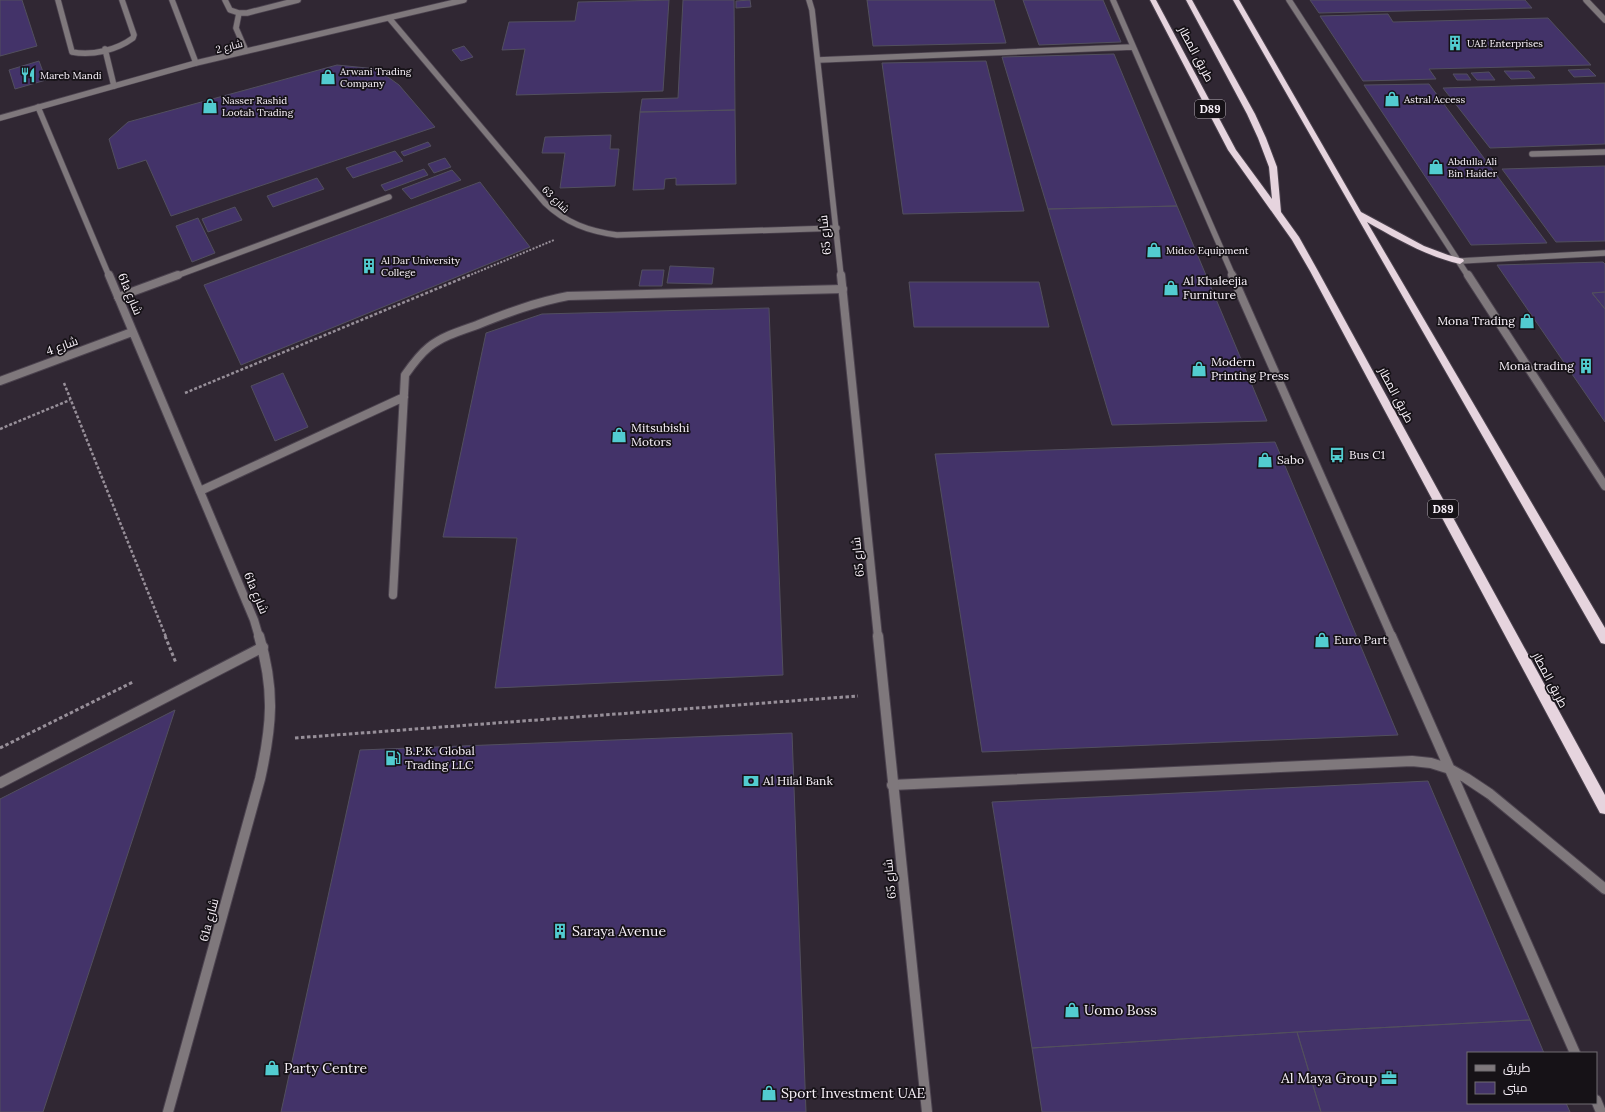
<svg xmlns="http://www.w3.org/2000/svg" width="1605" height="1112" viewBox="0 0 1605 1112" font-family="Lora,Cairo,serif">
	<rect width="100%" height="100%" fill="#302733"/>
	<path fill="#433369" stroke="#524f5e" d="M 0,0 L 22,0 L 37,46 L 0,56 Z
		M 669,0 L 663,91 L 516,95 L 525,49 L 502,50 L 509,22 L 575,21 L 578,2 Z
		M 683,0 L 734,0 L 735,110 L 640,112 L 642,99 L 678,98 Z
		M 750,0 L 751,7 L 736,8 L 736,1 Z
		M 867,0 L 994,0 L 1006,43 L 873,46 Z
		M 1023,0 L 1103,0 L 1121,42 L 1039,45 Z
		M 1310,0 L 1525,0 L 1532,8 L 1319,13 Z
		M 1388,14 L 1393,22 L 1548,18 L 1591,65 L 1429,69 L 1436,79 L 1363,81 L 1320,16 Z
		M 464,46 L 473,57 L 461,61 L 452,50 Z
		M 1114,54 L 1177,206 L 1048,209 L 1002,57 Z
		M 39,61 L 46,80 L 15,89 L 9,70 Z
		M 986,61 L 1024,211 L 903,214 L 882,63 Z
		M 337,65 L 377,69 L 399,85 L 435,127 L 171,216 L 146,160 L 118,169 L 109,139 L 128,122 Z
		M 1589,69 L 1596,76 L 1574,77 L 1568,70 Z
		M 1504,71 L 1529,71 L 1535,78 L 1511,79 Z
		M 1489,72 L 1495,80 L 1477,80 L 1471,73 Z
		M 1453,74 L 1467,74 L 1471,80 L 1457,80 Z
		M 1605,83 L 1605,144 L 1490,148 L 1443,88 Z
		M 1429,84 L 1547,243 L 1471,245 L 1364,85 Z
		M 735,110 L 736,184 L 676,185 L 676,178 L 665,179 L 664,189 L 633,190 L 640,112 Z
		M 611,135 L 610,149 L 619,149 L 615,186 L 560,188 L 565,153 L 542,153 L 545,137 Z
		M 428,142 L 431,146 L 404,156 L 401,152 Z
		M 395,151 L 403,161 L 353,178 L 346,168 Z
		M 445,158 L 451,167 L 434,173 L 428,164 Z
		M 1605,166 L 1605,241 L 1556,242 L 1502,169 Z
		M 424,169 L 428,175 L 385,191 L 381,185 Z
		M 452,170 L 461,180 L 411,199 L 402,189 Z
		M 317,178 L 324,189 L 273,207 L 267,196 Z
		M 480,182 L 530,247 L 241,365 L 204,285 Z
		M 1177,206 L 1267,421 L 1112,425 L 1048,209 Z
		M 235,207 L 242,220 L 208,232 L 202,219 Z
		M 198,218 L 215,253 L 192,262 L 176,226 Z
		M 1603,262 L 1605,264 L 1605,292 L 1592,293 L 1605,309 L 1605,422 L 1497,265 Z
		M 670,266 L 714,268 L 712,284 L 667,283 Z
		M 642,270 L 664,270 L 662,286 L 639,286 Z
		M 909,282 L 1039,282 L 1049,327 L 914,327 Z
		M 1605,292 L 1605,309 L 1592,293 Z
		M 769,308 L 783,675 L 495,688 L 517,538 L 443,537 L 486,333 L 542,314 Z
		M 283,373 L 308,427 L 275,441 L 251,386 Z
		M 1275,442 L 1398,735 L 982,752 L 935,454 Z
		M 175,710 L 43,1112 L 0,1112 L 0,799 Z
		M 792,733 L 806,1112 L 281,1112 L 360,750 Z
		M 1428,781 L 1530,1020 L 1297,1032 L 1032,1048 L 992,802 Z
		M 1530,1020 L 1544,1053 L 1468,1053 L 1468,1103 L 1566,1103 L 1570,1112 L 1321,1112 L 1297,1032 Z
		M 1297,1032 L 1321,1112 L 1042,1112 L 1032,1048 Z"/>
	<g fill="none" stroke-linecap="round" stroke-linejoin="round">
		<defs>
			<path id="service-far2" d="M 58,0 L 72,52 C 92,56 117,50 133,38 L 134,35 L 122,0
				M 172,0 L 196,63
				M 225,0 L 230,10 L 239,13 L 247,13 L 298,0
				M 1113,0 L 1233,276
				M 1289,0 L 1468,276
				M 239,13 L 236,28 L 246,51
				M 105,49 L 114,86
				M 818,60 L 1133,47
				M 1532,154 L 1605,152
				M 1460,261 L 1605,253
				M 176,276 L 389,197"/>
			<path id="service-far1" d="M 1232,275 L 1392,637
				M 1468,275 L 1605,486
				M 118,297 L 178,275
				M 200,491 L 404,397
				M 393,595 L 405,375 C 412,365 419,355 429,347 C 443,336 460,331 477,325 C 507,313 536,302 568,296 L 843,289"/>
			<path id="service" d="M 1391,636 L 1575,1053
				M 0,783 L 263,647
				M 892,785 L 1412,761 L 1431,763 L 1450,769 L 1466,778 L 1490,794 L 1605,889
				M 1596,1100 L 1601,1112"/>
			<path id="minor-far2" d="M 1586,0 L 1605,20
				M 389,18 L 545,203 C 566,223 588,231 617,235 L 837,228
				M 38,107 L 109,276"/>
			<path id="minor-far1" d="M 109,275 L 254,620 L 259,637
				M 0,381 L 132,332"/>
			<path id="minor" d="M 168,1112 L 260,779 C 272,725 275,690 259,636"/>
			<path id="tertiary-far2" d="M 809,0 L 812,10 L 841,276
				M 0,118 L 196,63 L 464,0"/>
			<path id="tertiary-far1" d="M 841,275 L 878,637"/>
			<path id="tertiary" d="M 878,636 L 927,1112"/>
			<path id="trunk" d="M 1150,0 L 1156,0 L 1236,150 L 1272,199 L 1269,167 L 1258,138 L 1247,114 L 1186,0 L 1192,0 L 1255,114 L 1266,138 L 1277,167 L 1281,212 L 1299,237 L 1318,271 L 1605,795 L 1605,814 L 1600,813 L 1310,271 L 1292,240 L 1228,150 Z
				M 1233,0 L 1239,0 L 1361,212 L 1424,246 L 1448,255 L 1463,259 L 1464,261 L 1460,264 C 1426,256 1397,239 1367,222 L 1605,628 L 1605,644 L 1601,643 Z"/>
		</defs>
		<use href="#service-far2" stroke="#4c434f" stroke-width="7"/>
		<use href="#service-far1" stroke="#4c434f" stroke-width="10"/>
		<use href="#service" stroke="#4c434f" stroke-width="12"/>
		<use href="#minor-far2" stroke="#4c434f" stroke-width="7"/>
		<use href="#minor-far1" stroke="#4c434f" stroke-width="10"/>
		<use href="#minor" stroke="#4c434f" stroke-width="12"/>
		<use href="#tertiary-far2" stroke="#4c434f" stroke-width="7"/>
		<use href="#tertiary-far1" stroke="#4c434f" stroke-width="10"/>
		<use href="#tertiary" stroke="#4c434f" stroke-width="12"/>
		<use href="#trunk" stroke="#4c434f" stroke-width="2"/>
		<path stroke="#978f99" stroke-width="2" stroke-dasharray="2 1.5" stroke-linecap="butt" d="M 468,276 L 554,240"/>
		<path stroke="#978f99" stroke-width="2.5" stroke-dasharray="3 2" stroke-linecap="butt" d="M 64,383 L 166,637
			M 185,393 L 470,275
			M 0,429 L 70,400"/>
		<path stroke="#978f99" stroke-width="3" stroke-dasharray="3.5 2.5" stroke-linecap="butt" d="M 165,636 L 176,663
			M 295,738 L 858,696
			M 0,748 L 133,682"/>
		<use href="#service-far2" stroke="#7f787c" stroke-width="5.5"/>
		<use href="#service-far1" stroke="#7f787c" stroke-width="8"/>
		<use href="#service" stroke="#7f787c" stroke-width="10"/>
		<use href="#minor-far2" stroke="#7f787c" stroke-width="5.5"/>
		<use href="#minor-far1" stroke="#7f787c" stroke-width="8"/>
		<use href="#minor" stroke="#7f787c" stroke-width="10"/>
		<use href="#tertiary-far2" stroke="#7f787c" stroke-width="5.5"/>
		<use href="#tertiary-far1" stroke="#7f787c" stroke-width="8"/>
		<use href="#tertiary" stroke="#7f787c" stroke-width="10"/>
		<use href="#trunk" fill="#e6d4de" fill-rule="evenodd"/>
	</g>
	<defs>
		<symbol id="building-bare" viewBox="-9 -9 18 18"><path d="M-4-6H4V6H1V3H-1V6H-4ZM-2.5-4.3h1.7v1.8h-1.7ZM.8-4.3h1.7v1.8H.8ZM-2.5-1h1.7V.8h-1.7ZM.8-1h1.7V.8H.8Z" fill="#52ccd0" stroke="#161217" stroke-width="2.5" paint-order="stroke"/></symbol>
		<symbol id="restaurant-bare" viewBox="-9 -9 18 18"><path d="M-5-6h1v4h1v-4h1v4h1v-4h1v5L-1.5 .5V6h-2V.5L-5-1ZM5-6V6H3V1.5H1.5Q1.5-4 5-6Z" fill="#52ccd0" stroke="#161217" stroke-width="2.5" paint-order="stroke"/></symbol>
		<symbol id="shop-bare" viewBox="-9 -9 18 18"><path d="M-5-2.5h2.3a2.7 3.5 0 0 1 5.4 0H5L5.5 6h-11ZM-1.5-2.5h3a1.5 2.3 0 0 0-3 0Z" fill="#52ccd0" stroke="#161217" stroke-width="2.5" paint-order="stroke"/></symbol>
		<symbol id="bus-bare" viewBox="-9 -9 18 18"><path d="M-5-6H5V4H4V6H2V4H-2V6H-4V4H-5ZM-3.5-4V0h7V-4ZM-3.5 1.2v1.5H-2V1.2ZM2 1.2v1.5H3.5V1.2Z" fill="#52ccd0" stroke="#161217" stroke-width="2.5" paint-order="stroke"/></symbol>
		<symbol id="fuel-bare" viewBox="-9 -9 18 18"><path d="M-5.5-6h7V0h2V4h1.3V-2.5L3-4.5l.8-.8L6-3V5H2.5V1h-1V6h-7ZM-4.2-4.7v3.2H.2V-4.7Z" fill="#52ccd0" stroke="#161217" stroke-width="2.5" paint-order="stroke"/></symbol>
		<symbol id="bank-bare" viewBox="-9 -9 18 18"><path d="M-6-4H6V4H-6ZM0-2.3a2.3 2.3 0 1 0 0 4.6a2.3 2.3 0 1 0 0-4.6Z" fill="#52ccd0" stroke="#161217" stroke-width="2.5" paint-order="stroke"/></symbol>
		<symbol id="office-bare" viewBox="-9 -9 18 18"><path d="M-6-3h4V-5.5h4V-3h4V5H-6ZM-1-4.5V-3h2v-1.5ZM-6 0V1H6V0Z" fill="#52ccd0" stroke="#161217" stroke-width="2.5" paint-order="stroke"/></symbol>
	</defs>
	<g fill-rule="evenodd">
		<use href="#building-bare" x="1444" y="32" width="22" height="22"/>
		<use href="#restaurant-bare" x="17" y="64" width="22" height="22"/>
		<use href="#shop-bare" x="317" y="66" width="22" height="22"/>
		<use href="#shop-bare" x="1381" y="88" width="22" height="22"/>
		<use href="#shop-bare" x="199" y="95" width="22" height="22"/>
		<use href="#shop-bare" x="1425" y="156" width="22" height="22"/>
		<use href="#shop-bare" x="1143" y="239" width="22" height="22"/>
		<use href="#building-bare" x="358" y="255" width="22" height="22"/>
		<use href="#shop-bare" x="1160" y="277" width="22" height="22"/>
		<use href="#shop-bare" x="1516" y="310" width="22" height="22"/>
		<use href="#building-bare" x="1575" y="355" width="22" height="22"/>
		<use href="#shop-bare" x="1188" y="358" width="22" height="22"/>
		<use href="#shop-bare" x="608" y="424" width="22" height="22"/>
		<use href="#bus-bare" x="1326" y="444" width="22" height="22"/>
		<use href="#shop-bare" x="1254" y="449" width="22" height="22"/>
		<use href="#shop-bare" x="1311" y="629" width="22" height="22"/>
		<use href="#fuel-bare" x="382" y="747" width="22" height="22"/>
		<use href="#bank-bare" x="740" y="770" width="22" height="22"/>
		<use href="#building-bare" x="549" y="920" width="22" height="22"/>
		<use href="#shop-bare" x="1061" y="999" width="22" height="22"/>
		<use href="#shop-bare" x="261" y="1057" width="22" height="22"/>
		<use href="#office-bare" x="1378" y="1067" width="22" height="22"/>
		<use href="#shop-bare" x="758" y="1082" width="22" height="22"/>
	</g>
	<g text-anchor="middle" stroke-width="3.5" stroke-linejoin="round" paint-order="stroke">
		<g font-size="10" fill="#f9f2fa" stroke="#161217" text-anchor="start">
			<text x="1467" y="47">UAE Enterprises</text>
			<text x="340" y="75">Arwani Trading<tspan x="340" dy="12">Company</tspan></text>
			<text x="40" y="79">Mareb Mandi</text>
			<text x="1404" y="103">Astral Access</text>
			<text x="222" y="104">Nasser Rashid<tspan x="222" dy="12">Lootah Trading</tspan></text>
			<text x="1448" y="165">Abdulla Ali<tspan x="1448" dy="12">Bin Haider</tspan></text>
			<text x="1166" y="254">Midco Equipment</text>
			<text x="381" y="264">Al Dar University<tspan x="381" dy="12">College</tspan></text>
		</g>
		<g font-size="10" fill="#f9f2fa" stroke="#161217">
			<text transform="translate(229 46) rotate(-14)" y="4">شارع 2</text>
			<text transform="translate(556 199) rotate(44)" y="4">شارع 63</text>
		</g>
		<g fill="#161217" stroke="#b5afb6" stroke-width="1">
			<rect x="1195" y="100" width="30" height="18" rx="3"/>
			<rect x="1428" y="500" width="30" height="18" rx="3"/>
		</g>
		<g font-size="11" font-weight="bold" fill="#f9f2fa">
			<text x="1210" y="113">D89</text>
			<text x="1443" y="513">D89</text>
		</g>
		<g font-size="12" fill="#f9f2fa" stroke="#161217">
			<text transform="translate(1196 54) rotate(62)" y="4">طريق المطار</text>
			<text transform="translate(825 235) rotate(-96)" y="4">شارع 65</text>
			<text transform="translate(130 294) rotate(67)" y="4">61a شارع</text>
			<text transform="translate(62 346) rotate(-20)" y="4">شارع 4</text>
			<text transform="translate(1396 395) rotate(62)" y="4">طريق المطار</text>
			<text transform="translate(858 557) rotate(-96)" y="4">شارع 65</text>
			<text transform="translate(256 593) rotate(67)" y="4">61a شارع</text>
			<text transform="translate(1550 680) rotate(62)" y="4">طريق المطار</text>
			<text transform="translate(890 879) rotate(-96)" y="4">شارع 65</text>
			<text transform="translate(209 920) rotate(-75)" y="4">61a شارع</text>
		</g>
		<g font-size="12" fill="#f9f2fa" stroke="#161217" text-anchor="start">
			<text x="1183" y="285">Al Khaleejia<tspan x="1183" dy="14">Furniture</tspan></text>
			<text x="1515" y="325" text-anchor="end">Mona Trading</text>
			<text x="1211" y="366">Modern<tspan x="1211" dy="14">Printing Press</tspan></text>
			<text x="1574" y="370" text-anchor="end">Mona trading</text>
			<text x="631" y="432">Mitsubishi<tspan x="631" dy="14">Motors</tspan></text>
			<text x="1349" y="459">Bus C1</text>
			<text x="1277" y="464">Sabo</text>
			<text x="1334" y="644">Euro Part</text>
			<text x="405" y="755">B.P.K. Global<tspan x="405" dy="14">Trading LLC</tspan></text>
			<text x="763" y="785">Al Hilal Bank</text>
		</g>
		<g font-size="14" fill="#f9f2fa" stroke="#161217" text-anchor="start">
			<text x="572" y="936">Saraya Avenue</text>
			<text x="1084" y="1015">Uomo Boss</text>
			<text x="284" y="1073">Party Centre</text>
			<text x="1377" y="1083" text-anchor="end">Al Maya Group</text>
			<text x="781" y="1098">Sport Investment UAE</text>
		</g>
	</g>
	<rect x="1467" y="1052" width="130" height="52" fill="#161217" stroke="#716c72"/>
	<rect x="1475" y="1065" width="20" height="6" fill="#7f787c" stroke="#716c72"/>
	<text x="1503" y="1072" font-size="12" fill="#f9f2fa">طريق</text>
	<rect x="1475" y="1082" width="20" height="12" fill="#433369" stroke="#716c72"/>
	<text x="1503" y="1092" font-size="12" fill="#f9f2fa">مبنى</text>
</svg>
